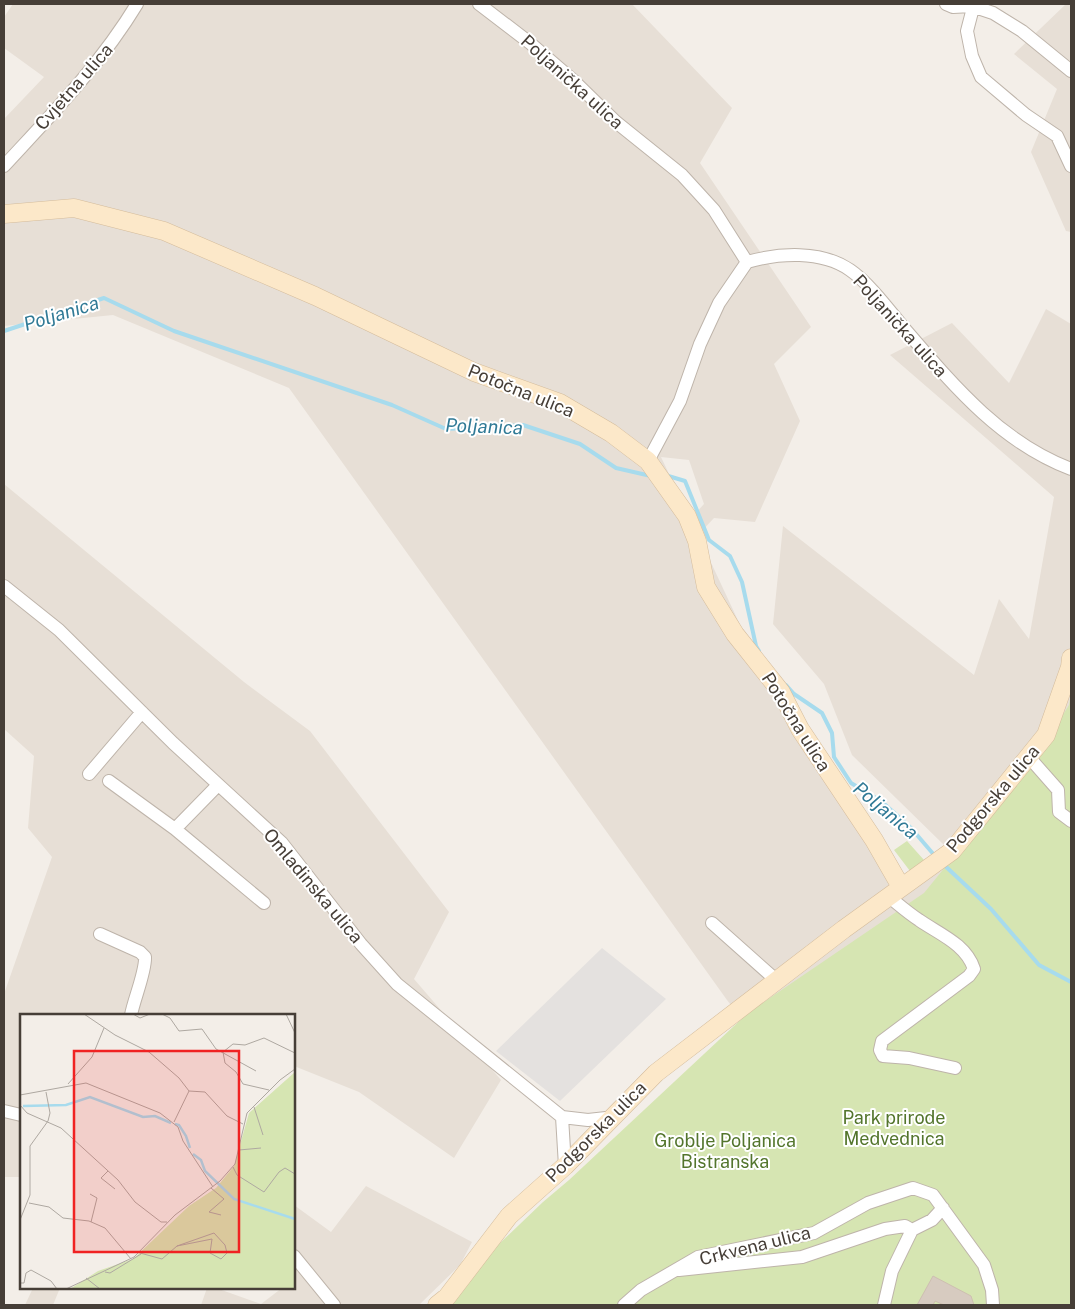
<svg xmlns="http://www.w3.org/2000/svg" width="1075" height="1309" viewBox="0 0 1075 1309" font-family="'Public Sans',sans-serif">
	<rect width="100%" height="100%" fill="#f3eee8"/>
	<path fill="#e7dfd6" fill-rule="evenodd" d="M 13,4 L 632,4 L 732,108 L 700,163 L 811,327 L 774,364 L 800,421 L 755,522 L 714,518 L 699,534 L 700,539 L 749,644 L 905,878 L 944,845 L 852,755 L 824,684 L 773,624 L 783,526 L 974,675 L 999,599 L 1029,639 L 1054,497 L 890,355 L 952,323 L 1009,383 L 1046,309 L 1071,324 L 1071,847 L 867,1181 L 727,1000 L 289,388 L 113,315 L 4,326 L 4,119 L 44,77 L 4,48 L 4,17 ZM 661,457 L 689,460 L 704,504 L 694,515 L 679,495 Z
		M 1066,4 L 1071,4 L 1071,232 L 1066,231 L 1031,152 L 1057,89 L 1014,54 Z
		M 4,484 L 244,682 L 310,731 L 449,912 L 414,979 L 501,1080 L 454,1158 L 359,1092 L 294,1066 L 294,1015 L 21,1015 L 21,1177 L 4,1177 L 4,994 L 52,857 L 28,828 L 34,756 L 4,729 Z
		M 366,1186 L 472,1242 L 460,1265 L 419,1305 L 201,1305 L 207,1288 L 216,1288 L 261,1304 L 282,1288 L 294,1288 L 294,1205 L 331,1232 Z
		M 33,1288 L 60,1288 L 53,1305 L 25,1305 Z"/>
	<path fill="#d6e5b2" d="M 1071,694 L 1071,1305 L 435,1305 L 543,1202 L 569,1180 L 749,1012 L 924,893 L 1042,748 L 1069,705 Z
		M 907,841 L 924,860 L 910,871 L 894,850 Z"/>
	<path fill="#e4e1df" d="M 602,948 L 666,999 L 560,1101 L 496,1051 Z"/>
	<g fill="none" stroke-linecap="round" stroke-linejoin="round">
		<path stroke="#a7dbed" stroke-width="4" d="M 4,331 L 104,298 L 174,331 L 392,405 L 446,429 L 523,425 L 580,444 L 616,468 L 651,476
			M 665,475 L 685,481 L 709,540 L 730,556 L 742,582 L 756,646 L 759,651
			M 786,685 L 794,694 L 822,713 L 832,733 L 834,757 L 851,783 L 881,801 L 911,828 L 935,856
			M 942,863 L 991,909 L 1039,965 L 1071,982"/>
	</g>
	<path fill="#d7cbc0" stroke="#cebfb1" d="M 933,1276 L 971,1296 L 974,1305 L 944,1305 L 935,1301 L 933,1305 L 917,1305 Z"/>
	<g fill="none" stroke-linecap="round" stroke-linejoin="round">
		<defs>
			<path id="street" d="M 479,4 L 530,43 L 573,80 L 616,122 L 682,175 L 714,210 L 747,262
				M 946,4 L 953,7 L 972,6 L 993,13 L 1022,31 L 1071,71
				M 974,4 L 967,31 L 972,56 L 981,77 L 1026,115 L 1057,136 L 1071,166
				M 4,166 C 52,114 100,65 137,4
				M 747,262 C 779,253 821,250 850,270 C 869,283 889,310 904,328 C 953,385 1000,442 1071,469
				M 648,461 L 680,401 L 700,344 L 719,303 L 747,262
				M 4,586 L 59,630 L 173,743 L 282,843 L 361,944 L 397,984 L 562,1117 L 588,1120 L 615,1117
				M 1028,756 L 1058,790 L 1059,812 L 1071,821
				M 89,774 L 142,712
				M 109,781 L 175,829
				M 218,785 L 175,829 L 264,903
				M 888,896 C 898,904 908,913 919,920 C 939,934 966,944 974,969 L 969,976 L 882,1041 L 880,1050 L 883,1056 L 909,1058 L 955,1068
				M 712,923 L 776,980
				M 100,934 L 140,952 L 145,957 C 146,971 134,999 131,1015
				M 4,1111 L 21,1115
				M 562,1117 L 565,1166
				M 912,1230 L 932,1220 L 943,1208
				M 294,1256 L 334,1305
				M 679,1270 L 802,1257 L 885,1229 L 905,1226 L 912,1230 L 892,1271 L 884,1305
				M 624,1305 L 641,1290 L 698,1257 L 814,1233 L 868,1203 L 913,1188 L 933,1195 L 984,1265 L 992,1290 L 993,1305"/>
			<path id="secondary" d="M 4,214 L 74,208 L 164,231 L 315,296 L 474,372 L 560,403 L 611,433 L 648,461 L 687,516 L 697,541 L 706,587 L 735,634 L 781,692 L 800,729 L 874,840 L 901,887
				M 437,1305 L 447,1297 L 509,1216 L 565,1166 L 656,1073 L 844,929 L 952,851 L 1046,735 L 1070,667 L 1071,658"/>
		</defs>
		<use href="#street" stroke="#beb4aa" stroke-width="14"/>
		<use href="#secondary" stroke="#d4bc9c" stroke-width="19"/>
		<use href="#street" stroke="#fff" stroke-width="12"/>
		<use href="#secondary" stroke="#fce8c9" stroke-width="18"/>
	</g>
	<g text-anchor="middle" stroke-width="4" stroke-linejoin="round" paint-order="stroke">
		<g font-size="18" fill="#463e37" stroke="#fff">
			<text transform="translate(572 82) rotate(42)" y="6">Poljanička ulica</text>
			<text transform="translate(74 87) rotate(-49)" y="6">Cvjetna ulica</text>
			<text transform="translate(900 326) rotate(48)" y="6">Poljanička ulica</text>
			<text transform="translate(521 391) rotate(22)" y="6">Potočna ulica</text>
			<text transform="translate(796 722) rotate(58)" y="6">Potočna ulica</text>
			<text transform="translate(993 799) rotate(-50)" y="6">Podgorska ulica</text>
			<text transform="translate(313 886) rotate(50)" y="6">Omladinska ulica</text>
			<text transform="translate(596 1132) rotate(-45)" y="6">Podgorska ulica</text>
			<text transform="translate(755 1246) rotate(-14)" y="6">Crkvena ulica</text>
		</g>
		<g font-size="18" fill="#53752c" stroke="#fff">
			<text x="894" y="1124">Park prirode<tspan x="894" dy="21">Medvednica</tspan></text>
			<text x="725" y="1147">Groblje Poljanica<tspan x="725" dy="21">Bistranska</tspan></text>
		</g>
		<g font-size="19" font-style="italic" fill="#307a96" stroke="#fff">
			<text transform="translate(61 313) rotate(-17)" y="7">Poljanica</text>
			<text transform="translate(484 426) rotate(2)" y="7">Poljanica</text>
			<text transform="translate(886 810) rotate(40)" y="7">Poljanica</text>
		</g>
	</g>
	<g transform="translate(20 1014)">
		<rect width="275" height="275" fill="#f3eee8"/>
		<path d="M 275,58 L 275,275 L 50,275 L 78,257 L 113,245 L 169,192 L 196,174 L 214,152 L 229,99 Z" fill="#d6e5b2"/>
		<path fill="none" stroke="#a7dbed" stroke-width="2.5" d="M 3,92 L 46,91 L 70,83 L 123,103 L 135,102 L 151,109M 155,110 L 159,111 L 166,122 L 170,134M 173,140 L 181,146 L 185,157 L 214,185 L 275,205"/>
		<path fill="none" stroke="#aea8a1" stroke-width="1" d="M 64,0 L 95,21 L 129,38 L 159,64 L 169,77M 113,0 L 120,4 L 130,0M 142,0 L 150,4 L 159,17 L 182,15 L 196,35 L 236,57M 266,0 L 275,19M 48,70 L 72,43 L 84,14M 249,76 L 223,70 L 216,58 L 205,49 L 203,38 L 213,30 L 225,31 L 244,24 L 275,39M 169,77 L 185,78 L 207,102 L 223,110M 0,81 L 66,69 L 140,99 L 158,113 L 163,127 L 193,173M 0,91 L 7,99 L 41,114 L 98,166 L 115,188 L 141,208 L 147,208M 234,93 L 243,121M 154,108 L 169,77M 219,136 L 241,134M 213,153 L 217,161 L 244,178 L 259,158 L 265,154 L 275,160M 88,157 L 81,164 L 95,175M 191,174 L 204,185 L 189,198 L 201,201M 70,180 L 77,184 L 71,208M 9,189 L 29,193 L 43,204 L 69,207 L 85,214 L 111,245M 0,206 L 10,181 L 10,132 L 28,107 L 30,99 L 26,78M 120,239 L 142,245 L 157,232 L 192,225 L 190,239 L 201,245 L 207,239 L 205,231 L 194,219 L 157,232M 85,258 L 90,259 L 121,240M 66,264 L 80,275M 0,269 L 4,269 L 6,259 L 11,256 L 31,267 L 37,275M 46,275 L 114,243 L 155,201 L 200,167 L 215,150 L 227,99 L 260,66 L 275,55"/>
		<path fill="#f02222" fill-opacity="0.15" stroke="#f02222" stroke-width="2.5" d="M 54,37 L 219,37 L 219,238 L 54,238 Z"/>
		<rect width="275" height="275" fill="none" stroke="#463e37" stroke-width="2.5"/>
	</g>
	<rect width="1075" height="1309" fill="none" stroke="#463e37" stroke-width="10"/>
</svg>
